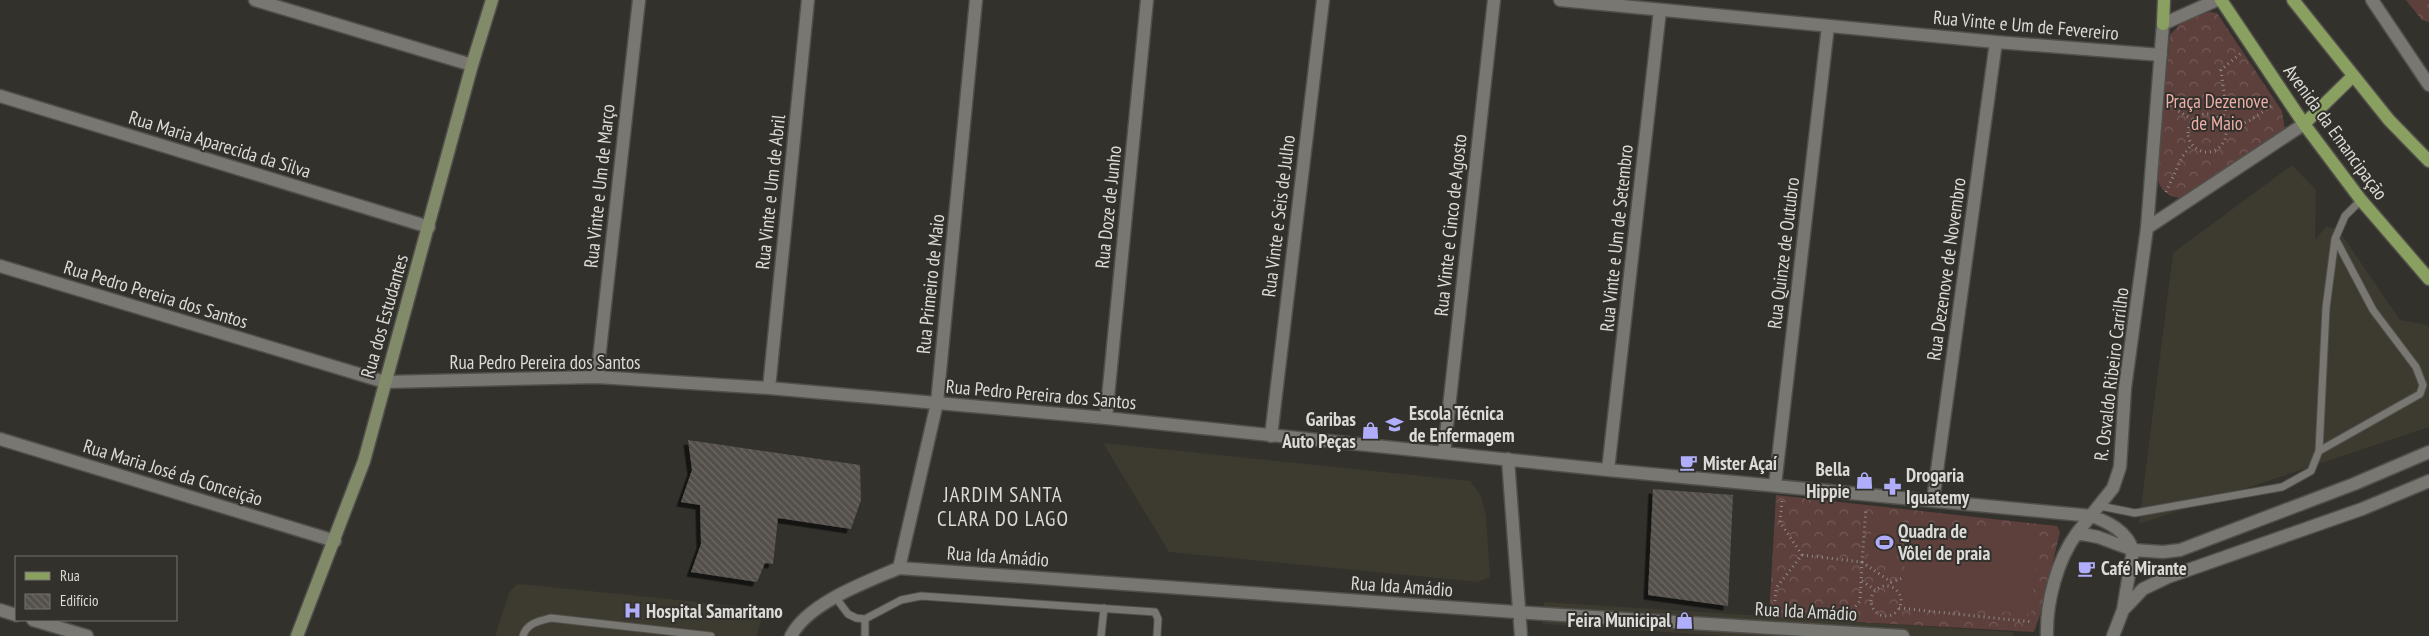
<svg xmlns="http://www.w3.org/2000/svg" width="2429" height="636" viewBox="0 0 2429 636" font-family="'PT Sans Narrow',sans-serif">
	<defs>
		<pattern id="forest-crowns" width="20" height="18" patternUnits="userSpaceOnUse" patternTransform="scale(1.25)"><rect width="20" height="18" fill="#5d3f3c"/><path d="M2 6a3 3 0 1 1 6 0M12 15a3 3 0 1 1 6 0" fill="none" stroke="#745a57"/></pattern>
		<pattern id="building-back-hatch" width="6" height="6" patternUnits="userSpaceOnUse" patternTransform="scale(1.25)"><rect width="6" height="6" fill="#54504c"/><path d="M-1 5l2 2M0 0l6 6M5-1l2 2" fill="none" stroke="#6c6965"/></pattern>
		<filter id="shadow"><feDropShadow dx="-4.5" dy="4.5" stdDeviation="0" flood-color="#0009"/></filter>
	</defs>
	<rect width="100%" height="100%" fill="#32312c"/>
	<path fill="#3d3a30" d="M 2292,165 L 2316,190 L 2315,240 L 2326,227 L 2337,228 L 2400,320 L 2428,325 L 2429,328 L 2429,427 L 2139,524 L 2173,253 Z
		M 1103,443 L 1470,481 L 1481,496 L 1486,516 L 1490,577 L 1478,582 L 1169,552 Z
		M 520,584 L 758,608 L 761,609 L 762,618 L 756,636 L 495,636 L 509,593 L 515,586 Z
		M 1544,602 L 2013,632 L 2013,636 L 1726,636 L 1543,624 Z"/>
	<path fill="url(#forest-crowns)" d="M 2406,0 L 2429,0 L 2429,22 L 2422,20 Z
		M 2209,12 L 2217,13 L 2282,111 L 2285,130 L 2182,198 C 2168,198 2158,188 2157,175 L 2170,35 L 2186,18 Z
		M 1776,495 L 2057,526 L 2060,532 L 2041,612 L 2034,632 L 1769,617 Z"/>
	<path fill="#5d3f3c" d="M 1873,517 L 1900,519 L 1896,566 L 1868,564 Z
		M 1909,521 L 2038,532 L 2031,614 L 1901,602 Z"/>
	<path fill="url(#building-back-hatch)" filter="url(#shadow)" d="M 688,440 L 860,465 L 861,500 L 851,529 L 778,518 L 773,564 L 765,563 L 757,582 L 691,572 L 701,544 L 700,505 L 681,502 L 692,470 Z
		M 1653,489 L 1733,495 L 1728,606 L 1648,595 Z"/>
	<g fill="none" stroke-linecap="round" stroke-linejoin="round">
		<defs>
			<path id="lane" d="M 2319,451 L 2420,394 L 2423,385 L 2416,367 L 2373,310 L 2336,240
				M 2100,506 L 2135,513 L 2282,487 L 2311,471 L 2319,451 L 2326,308 L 2335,239 L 2345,216 L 2361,200
				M 836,598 L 848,614 L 856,618 L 865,619 L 901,600 L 921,596 L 1155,612 L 1158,619 L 1157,636
				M 523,636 C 527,623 539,621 551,618 L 711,636
				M 865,636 L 865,619
				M 1101,636 L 1104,608"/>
			<path id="street" d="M 255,0 L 472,65
				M 1560,0 L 1996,42 L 2161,55
				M 2372,0 L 2429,85
				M 0,96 L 429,227
				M 2147,228 L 2304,124
				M 0,266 L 385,382 L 597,377 L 769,388 L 1106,418 L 1608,470 L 2092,516 C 2110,523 2126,531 2133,550 L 2163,552 L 2180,550 L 2354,484 L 2429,452
				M 597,377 L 639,0
				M 769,388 L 808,0
				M 1106,418 L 1147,0
				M 1271,436 L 1323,0
				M 0,439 L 335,541
				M 1444,453 L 1494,0
				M 1508,459 L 1521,636
				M 1608,470 L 1660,10
				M 1775,485 L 1828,26
				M 1933,500 L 1996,42
				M 2077,533 L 2113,488 L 2120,467 L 2125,388 L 2147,228 L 2163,24 L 2217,0
				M 899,568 L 937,403 L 976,0
				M 0,610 L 16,615
				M 2123,610 L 2143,589 L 2168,577 L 2362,509 L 2429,481
				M 33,620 L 87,636
				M 791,636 C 808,603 866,582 899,568 L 1530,613 L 1903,636
				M 2047,636 C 2046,603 2057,560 2077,533 L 2098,537 L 2133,550 L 2123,610 L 2113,636"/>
			<path id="secondary" d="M 297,636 L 364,461 L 472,65 L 492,0"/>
			<path id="primary" d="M 2221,0 L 2304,124 L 2361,200 L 2429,279
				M 2293,0 L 2389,120 L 2429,161
				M 2163,24 L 2164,0
				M 2304,124 L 2353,76"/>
		</defs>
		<use href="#lane" stroke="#504f4b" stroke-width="9"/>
		<use href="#street" stroke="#504f4b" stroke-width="15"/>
		<use href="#secondary" stroke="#504f4b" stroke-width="15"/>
		<use href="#primary" stroke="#504f4b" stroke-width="15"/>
		<path stroke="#8e8d89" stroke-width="3" stroke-dasharray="1 4" stroke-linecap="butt" d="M 2170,106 L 2193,120
			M2188 133a19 19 0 1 1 38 0a19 19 0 1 1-38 0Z
			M 2222,120 L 2226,107 L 2221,70 L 2241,53
			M 2226,130 L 2249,121 L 2273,105
			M 2166,192 L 2182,157 L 2192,144
			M 1802,555 L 1862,562 L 1866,508
			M 1862,562 L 1891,582 L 1903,578
			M 1862,581 L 1875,590
			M1871 601a15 15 0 1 1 30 0a15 15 0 1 1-30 0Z
			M 1899,608 L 2033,622
			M 1777,613 L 1774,613 L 1776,588 L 1802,555 L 1780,522 L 1782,500
			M 1846,618 L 1860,601 L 1862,562"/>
		<use href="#lane" stroke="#797772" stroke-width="7"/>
		<use href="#street" stroke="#797772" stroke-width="12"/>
		<use href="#secondary" stroke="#828b69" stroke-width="12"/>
		<use href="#primary" stroke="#8aa060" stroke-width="12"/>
	</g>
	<defs>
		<symbol id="university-bare" viewBox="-9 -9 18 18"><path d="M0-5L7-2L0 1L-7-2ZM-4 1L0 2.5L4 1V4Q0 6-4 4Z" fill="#b0aefa" stroke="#32312c" stroke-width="2.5" paint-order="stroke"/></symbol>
		<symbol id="shop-bare" viewBox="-9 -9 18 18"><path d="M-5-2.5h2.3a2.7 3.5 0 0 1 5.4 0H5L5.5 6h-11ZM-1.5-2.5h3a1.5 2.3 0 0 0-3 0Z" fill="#b0aefa" stroke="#32312c" stroke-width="2.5" paint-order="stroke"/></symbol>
		<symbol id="cafe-bare" viewBox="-9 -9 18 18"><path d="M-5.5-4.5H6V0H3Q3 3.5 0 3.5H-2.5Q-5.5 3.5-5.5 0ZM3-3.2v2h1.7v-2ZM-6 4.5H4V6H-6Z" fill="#b0aefa" stroke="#32312c" stroke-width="2.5" paint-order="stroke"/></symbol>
		<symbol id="pharmacy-bare" viewBox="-9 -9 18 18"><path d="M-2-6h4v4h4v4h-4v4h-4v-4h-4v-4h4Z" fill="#b0aefa" stroke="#32312c" stroke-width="2.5" paint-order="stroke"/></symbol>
		<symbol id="stadium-bare" viewBox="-9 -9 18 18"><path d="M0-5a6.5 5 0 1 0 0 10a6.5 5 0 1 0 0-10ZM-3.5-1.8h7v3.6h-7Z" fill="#b0aefa" stroke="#32312c" stroke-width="2.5" paint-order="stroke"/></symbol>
		<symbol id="hospital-bare" viewBox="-9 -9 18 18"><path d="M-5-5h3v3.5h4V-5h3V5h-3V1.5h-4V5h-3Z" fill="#b0aefa" stroke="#32312c" stroke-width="2.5" paint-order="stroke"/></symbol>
	</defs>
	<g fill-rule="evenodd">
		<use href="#university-bare" x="1382" y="412" width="25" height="25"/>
		<use href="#shop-bare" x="1358" y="418" width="25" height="25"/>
		<use href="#cafe-bare" x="1676" y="450" width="25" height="25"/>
		<use href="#shop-bare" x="1852" y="468" width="25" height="25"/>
		<use href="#pharmacy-bare" x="1880" y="474" width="25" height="25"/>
		<use href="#stadium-bare" x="1872" y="530" width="25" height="25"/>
		<use href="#cafe-bare" x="2074" y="556" width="25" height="25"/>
		<use href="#hospital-bare" x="620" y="598" width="25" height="25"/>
		<use href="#shop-bare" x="1672" y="608" width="25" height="25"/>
	</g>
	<g text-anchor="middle" stroke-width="4" stroke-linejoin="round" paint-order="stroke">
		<g font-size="19" fill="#dcdbd8" stroke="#32312c">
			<text transform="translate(2026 25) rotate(5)" y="7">Rua Vinte e Um de Fevereiro</text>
			<text transform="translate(2336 132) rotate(54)" y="7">Avenida da Emancipação</text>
			<text transform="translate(220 144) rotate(17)" y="7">Rua Maria Aparecida da Silva</text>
			<text transform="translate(599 186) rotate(-84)" y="7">Rua Vinte e Um de Março</text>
			<text transform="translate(770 192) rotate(-84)" y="7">Rua Vinte e Um de Abril</text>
			<text transform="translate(1108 207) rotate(-84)" y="7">Rua Doze de Junho</text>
			<text transform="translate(1278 216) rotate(-83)" y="7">Rua Vinte e Seis de Julho</text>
			<text transform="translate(1450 225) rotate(-84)" y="7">Rua Vinte e Cinco de Agosto</text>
			<text transform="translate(1616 238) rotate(-84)" y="7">Rua Vinte e Um de Setembro</text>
			<text transform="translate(1783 253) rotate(-83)" y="7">Rua Quinze de Outubro</text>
			<text transform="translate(1946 269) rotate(-82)" y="7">Rua Dezenove de Novembro</text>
			<text transform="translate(930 284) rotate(-84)" y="7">Rua Primeiro de Maio</text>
			<text transform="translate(156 294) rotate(17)" y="7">Rua Pedro Pereira dos Santos</text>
			<text transform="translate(384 316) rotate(-74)" y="7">Rua dos Estudantes</text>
			<text x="545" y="369">Rua Pedro Pereira dos Santos</text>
			<text transform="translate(2111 374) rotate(-83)" y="7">R. Osvaldo Ribeiro Carrilho</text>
			<text transform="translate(1041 394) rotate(5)" y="7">Rua Pedro Pereira dos Santos</text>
			<text transform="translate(173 472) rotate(17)" y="7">Rua Maria José da Conceição</text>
			<text transform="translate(998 556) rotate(4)" y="7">Rua Ida Amádio</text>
			<text transform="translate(1402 586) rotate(4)" y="7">Rua Ida Amádio</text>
			<text transform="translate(1806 611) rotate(3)" y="7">Rua Ida Amádio</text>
		</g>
		<g font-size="19" fill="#efaea7" stroke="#32312c">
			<text x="2217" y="108">Praça Dezenove<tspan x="2217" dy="22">de Maio</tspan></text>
		</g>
		<g font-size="19" font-weight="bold" fill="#dcdbd8" stroke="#32312c" text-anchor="start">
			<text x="1409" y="420">Escola Técnica<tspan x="1409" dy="22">de Enfermagem</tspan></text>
			<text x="1356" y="426" text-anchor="end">Garibas<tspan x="1356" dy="22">Auto Peças</tspan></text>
			<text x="1703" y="470">Mister Açaí</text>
			<text x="1850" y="476" text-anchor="end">Bella<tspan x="1850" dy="22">Hippie</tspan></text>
			<text x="1906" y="482">Drogaria<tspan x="1906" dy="22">Iguatemy</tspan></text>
			<text x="1898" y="538">Quadra de<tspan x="1898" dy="22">Vôlei de praia</tspan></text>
			<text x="2101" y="575">Café Mirante</text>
			<text x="646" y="618">Hospital Samaritano</text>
			<text x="1671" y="627" text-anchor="end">Feira Municipal</text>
		</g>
		<g font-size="21" letter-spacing="1" fill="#dcdbd8" stroke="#32312c">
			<text x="1003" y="502">JARDIM SANTA<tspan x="1003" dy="24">CLARA DO LAGO</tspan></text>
		</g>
	</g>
	<rect x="15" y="556" width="162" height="65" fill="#32312c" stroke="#767571"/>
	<rect x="25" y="572" width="25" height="8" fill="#8aa060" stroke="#767571"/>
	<text x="60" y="581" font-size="15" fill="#dcdbd8">Rua</text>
	<rect x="25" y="594" width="25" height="15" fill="url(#building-back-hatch)" stroke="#767571"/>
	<text x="60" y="606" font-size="15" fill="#dcdbd8">Edifício</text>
</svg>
